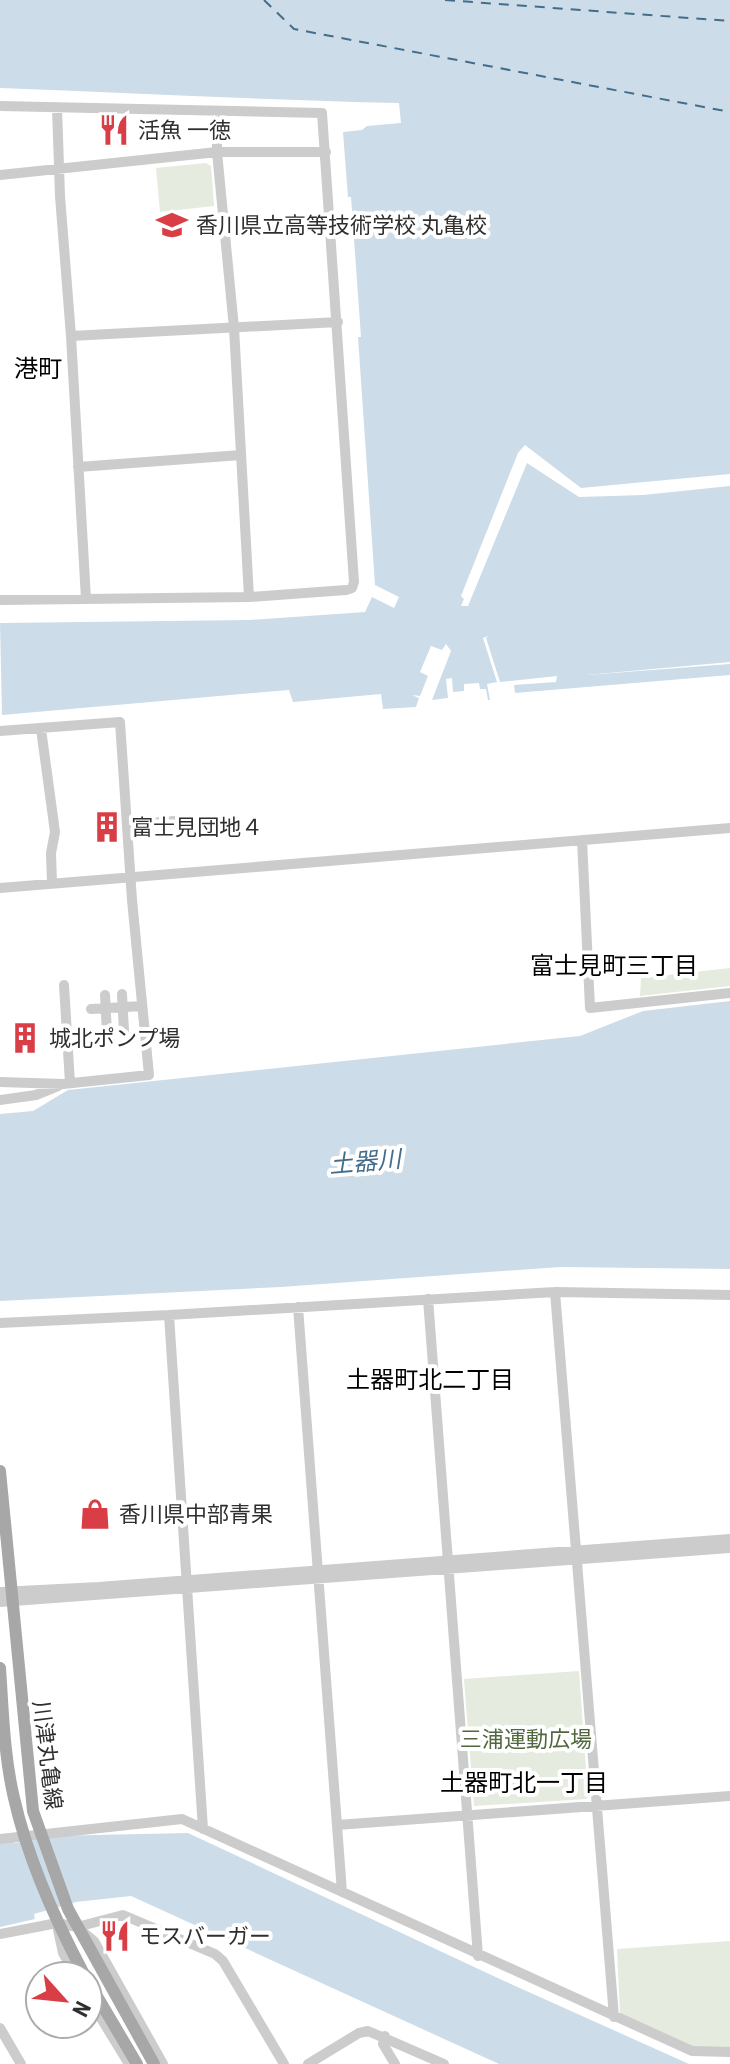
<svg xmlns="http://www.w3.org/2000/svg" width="730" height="2064" viewBox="0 0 730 2064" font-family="'Roboto Condensed','Noto Sans JP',sans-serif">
	<rect width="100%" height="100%" fill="#fff"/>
	<path fill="#e5ebde" d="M 206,163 L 211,166 L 214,206 L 160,212 L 156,168 Z
		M 730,968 L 730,986 L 640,996 L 641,978 Z
		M 579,1671 L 588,1797 L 586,1799 L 474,1806 L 464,1679 Z
		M 730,1941 L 730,2049 L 693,2047 L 620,2014 L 617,1949 Z"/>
	<path fill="#ccdde9" d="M 0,0 L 730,0 L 730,474 L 581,488 L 525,445 L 518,453 L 461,596 L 464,599 L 461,606 L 468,606 L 527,463 L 579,497 L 643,495 L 730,486 L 730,662 L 587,675 L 730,664 L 730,675 L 515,693 L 514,685 L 556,682 L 557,676 L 500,682 L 486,638 L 488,636 L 483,638 L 497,682 L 487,684 L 490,700 L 488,700 L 486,689 L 480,689 L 479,683 L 464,684 L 464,691 L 453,692 L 452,678 L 446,679 L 448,698 L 432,700 L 451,651 L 446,644 L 442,650 L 431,646 L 420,672 L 428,676 L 420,696 L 412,695 L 419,698 L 416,707 L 383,709 L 381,694 L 293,702 L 289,690 L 2,715 L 0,623 L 249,620 L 365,612 L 372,597 L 394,608 L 399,597 L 375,585 L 358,337 L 361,337 L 351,197 L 348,197 L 343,132 L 362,130 L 367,126 L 401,123 L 399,103 C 265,100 134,93 0,88 Z
		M 730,1001 L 730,1269 L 560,1267 L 281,1287 L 0,1301 L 0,1114 L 33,1111 L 68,1090 L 580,1036 L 643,1011 Z
		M 188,1833 L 502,1980 L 689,2064 L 499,2064 L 131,1896 L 76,1902 L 34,1914 L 35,1919 L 0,1927 L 0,1842 L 14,1840 L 14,1843 L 52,1838 L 52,1836 Z"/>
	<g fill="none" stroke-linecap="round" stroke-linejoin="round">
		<path stroke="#436d8b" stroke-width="2" stroke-dasharray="10 8" stroke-linecap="butt" d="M 264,0 L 294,29 L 730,112
			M 445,0 L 730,21"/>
		<path stroke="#ccc" stroke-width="10" d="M 0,106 L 322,113 L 354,582 L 352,588 L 346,590 L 249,597 L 0,600
			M 57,108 L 60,196 L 71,336 L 86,599
			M 217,112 L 217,152 L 234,328 L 249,597
			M 0,175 L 217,152 L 326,152
			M 71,336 L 338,322
			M 78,467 L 241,455
			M 41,729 L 55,832 L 51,853 L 52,883
			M 0,731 L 120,722 L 132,900 L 149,1075 L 63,1084 L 0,1082
			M 128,825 L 186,820
			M 582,840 L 590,1008 L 730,993
			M 0,888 L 730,828
			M 64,985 L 70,1083
			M 122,994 L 124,1031
			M 105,995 L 107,1033
			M 91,1009 L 142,1006
			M 0,1100 L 36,1095 L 58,1086
			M 555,1292 L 614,2017
			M 428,1299 L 478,1956
			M 298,1307 L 342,1892
			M 169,1315 L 203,1829
			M 0,1323 L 169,1315 L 555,1292 L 730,1295
			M 0,1592 L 99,1587 L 730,1539
			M 0,1602 L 730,1548
			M 337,1825 L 730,1796
			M 0,1839 L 182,1819 L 692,2051 L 730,2052
			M 58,1930 L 63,1953 L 76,1976
			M 82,1931 L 94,1941 L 163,2064
			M 0,1934 L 57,1923 L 77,1927 L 123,1915 L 215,1954 L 223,1961 L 284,2064
			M 88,1997 L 129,2064
			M 0,2028 L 21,2064
			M 385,2036 L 383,2044 L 395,2064
			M 308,2064 L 359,2033 L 368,2031 L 444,2064"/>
		<path stroke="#a7a7a7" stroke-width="12" d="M 0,1471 L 33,1811 L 68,1909 L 154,2064
			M 0,1668 C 3,1711 4,1756 14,1798 C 28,1860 55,1920 85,1976
			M 88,1981 L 137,2064"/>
	</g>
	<defs>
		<symbol id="restaurant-bare" viewBox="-9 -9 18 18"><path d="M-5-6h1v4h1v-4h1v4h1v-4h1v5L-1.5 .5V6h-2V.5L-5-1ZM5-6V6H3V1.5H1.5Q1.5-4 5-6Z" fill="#d93e46" stroke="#fff" stroke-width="2.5" paint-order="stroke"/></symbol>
		<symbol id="school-bare" viewBox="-9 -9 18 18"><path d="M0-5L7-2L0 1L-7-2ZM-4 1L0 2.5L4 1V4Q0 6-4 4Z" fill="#d93e46" stroke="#fff" stroke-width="2.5" paint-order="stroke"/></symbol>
		<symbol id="building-bare" viewBox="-9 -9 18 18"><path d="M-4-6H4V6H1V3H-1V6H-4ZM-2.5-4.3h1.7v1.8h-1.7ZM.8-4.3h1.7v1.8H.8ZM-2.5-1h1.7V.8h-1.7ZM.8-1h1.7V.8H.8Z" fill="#d93e46" stroke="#fff" stroke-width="2.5" paint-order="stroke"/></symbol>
		<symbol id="shop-bare" viewBox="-9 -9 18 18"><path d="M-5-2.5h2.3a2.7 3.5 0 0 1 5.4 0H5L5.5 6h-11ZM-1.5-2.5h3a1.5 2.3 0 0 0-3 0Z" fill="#d93e46" stroke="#fff" stroke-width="2.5" paint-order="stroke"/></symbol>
	</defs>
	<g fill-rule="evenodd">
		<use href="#restaurant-bare" x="92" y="108" width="44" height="44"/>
		<use href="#school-bare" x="150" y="203" width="44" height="44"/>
		<use href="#building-bare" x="85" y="805" width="44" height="44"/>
		<use href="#building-bare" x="3" y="1016" width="44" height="44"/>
		<use href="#shop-bare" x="73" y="1492" width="44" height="44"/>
		<use href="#restaurant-bare" x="93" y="1914" width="44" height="44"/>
	</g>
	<g text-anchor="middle" stroke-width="8" stroke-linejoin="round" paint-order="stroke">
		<g font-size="22" fill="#2f2f2f" stroke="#fff" text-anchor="start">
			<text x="138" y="138">活魚 一徳</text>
			<text x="196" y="233">香川県立高等技術学校 丸亀校</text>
			<text x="131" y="835">富士見団地４</text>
			<text x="49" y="1046">城北ポンプ場</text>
			<text x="119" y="1522">香川県中部青果</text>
			<text x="139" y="1944">モスバーガー</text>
		</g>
		<g font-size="22" fill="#51683f" stroke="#fff">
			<text x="526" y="1747">三浦運動広場</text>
		</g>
		<g font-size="22" fill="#2f2f2f" stroke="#fff">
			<text transform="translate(48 1755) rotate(83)" y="8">川津丸亀線</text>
		</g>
		<g font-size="24" fill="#000" stroke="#fff">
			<text x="38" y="377">港町</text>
			<text x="614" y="974">富士見町三丁目</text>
			<text x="430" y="1388">土器町北二丁目</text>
			<text x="524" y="1791">土器町北一丁目</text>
		</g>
		<g font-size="24" font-style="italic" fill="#436d8b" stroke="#fff">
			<text transform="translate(365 1162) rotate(-5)" y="8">土器川</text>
		</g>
	</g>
	<g transform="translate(64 2000) rotate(117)"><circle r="38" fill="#ffffff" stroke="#acacac" stroke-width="2"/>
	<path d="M0-6L14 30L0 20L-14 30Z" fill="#d93e46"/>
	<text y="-12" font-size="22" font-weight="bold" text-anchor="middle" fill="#2f2f2f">N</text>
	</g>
</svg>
